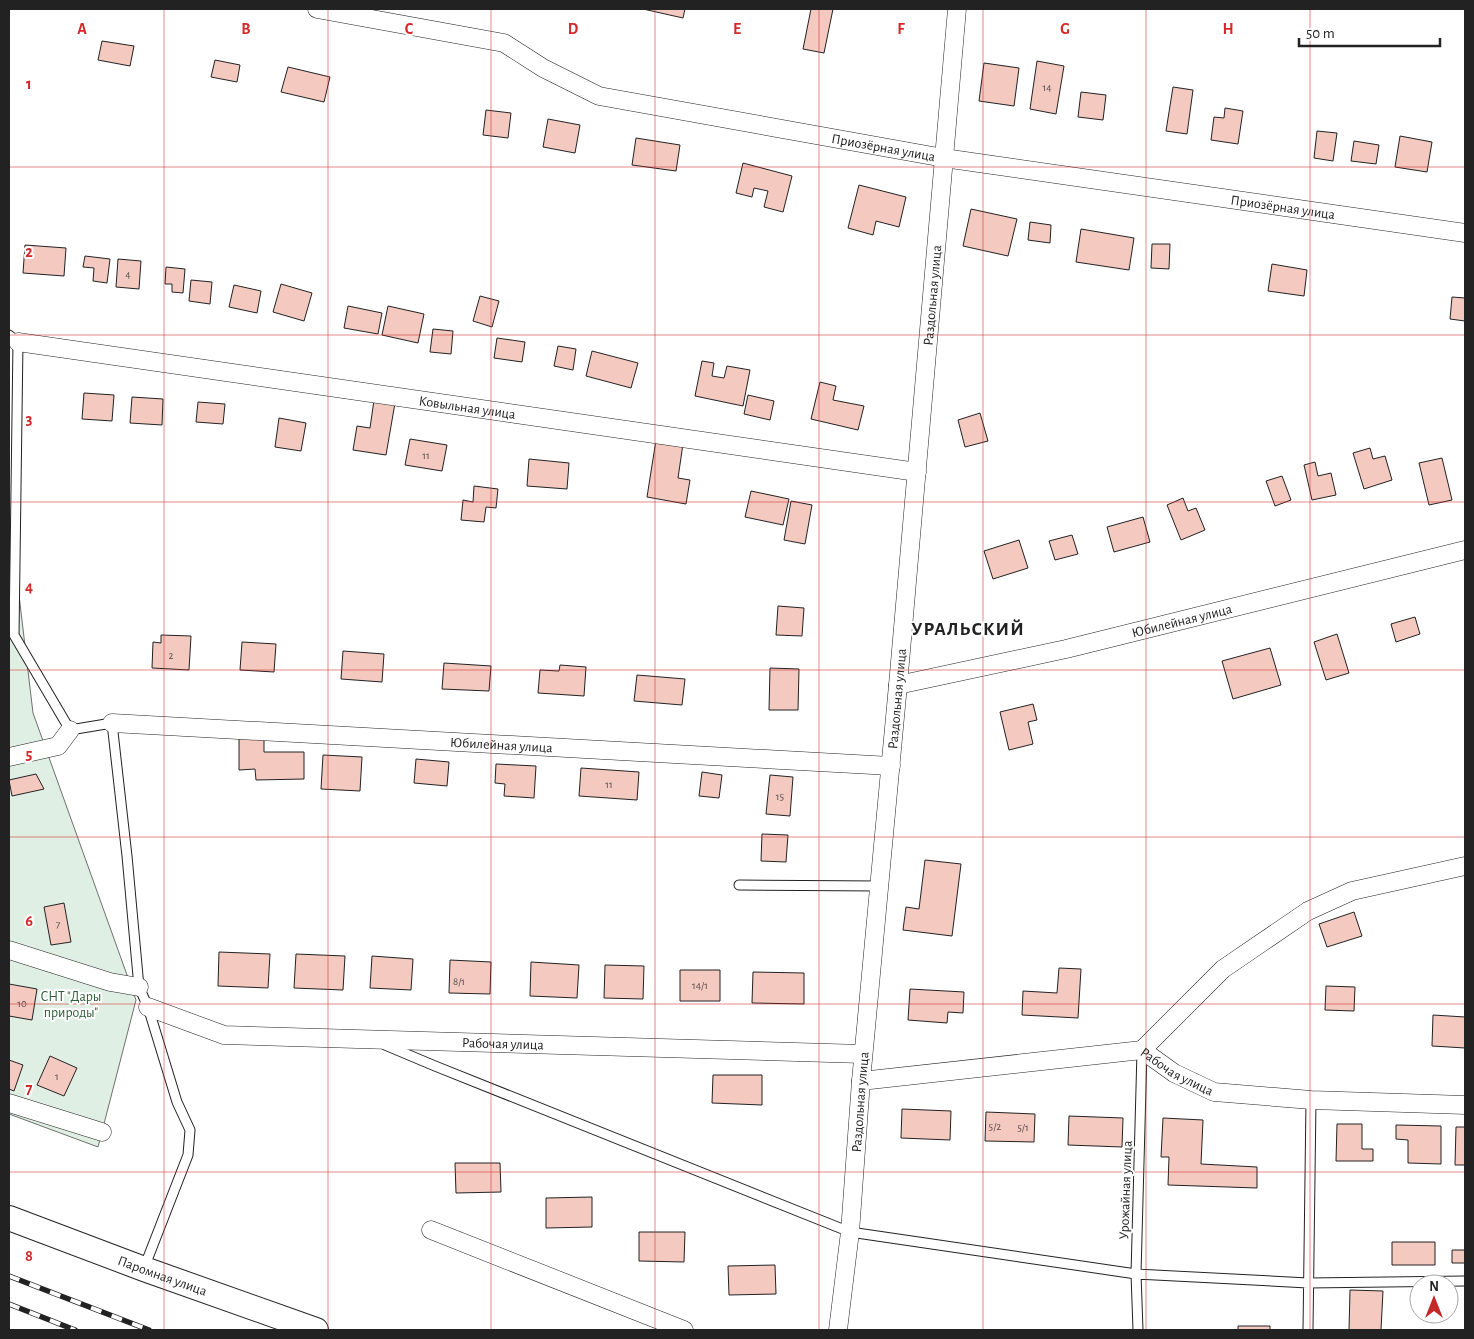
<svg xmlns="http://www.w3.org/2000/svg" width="1474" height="1339" viewBox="0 0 1474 1339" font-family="'Alegreya Sans',sans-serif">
	<rect width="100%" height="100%" fill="#fff"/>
	<path fill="#e0efe3" stroke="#6f6f6f" d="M 9,511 L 33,713 L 136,1000 L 98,1147 L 9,1114 Z"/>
	<path fill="#f3c9c0" stroke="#222" d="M 643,9 L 685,9 L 683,18 Z
		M 811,9 L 833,9 L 824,53 L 803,49 Z
		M 102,41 L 134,46 L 130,66 L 98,60 Z
		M 215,60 L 240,65 L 237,82 L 211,77 Z
		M 1037,61 L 1064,66 L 1056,114 L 1030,109 Z
		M 984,63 L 1019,68 L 1014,106 L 979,101 Z
		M 288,67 L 330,77 L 324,102 L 281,92 Z
		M 1173,87 L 1193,90 L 1187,134 L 1166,131 Z
		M 1081,92 L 1106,95 L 1103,120 L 1078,117 Z
		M 1225,108 L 1243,111 L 1238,144 L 1211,140 L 1214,117 L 1224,118 Z
		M 486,110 L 511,113 L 508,138 L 483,135 Z
		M 548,119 L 580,125 L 575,153 L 543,147 Z
		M 1317,131 L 1337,133 L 1333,161 L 1314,158 Z
		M 1400,136 L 1432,142 L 1427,172 L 1395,167 Z
		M 636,138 L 680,145 L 676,171 L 632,165 Z
		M 1354,141 L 1379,145 L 1376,164 L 1351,161 Z
		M 743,163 L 792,176 L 783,212 L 764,207 L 768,191 L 754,188 L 752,197 L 736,193 Z
		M 859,185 L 906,197 L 899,227 L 876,221 L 873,235 L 848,228 Z
		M 971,209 L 1017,219 L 1008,256 L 963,246 Z
		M 1030,222 L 1051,225 L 1050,243 L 1028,240 Z
		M 1081,229 L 1134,238 L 1129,270 L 1076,262 Z
		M 1152,244 L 1170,244 L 1169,269 L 1151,268 Z
		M 25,245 L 66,248 L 64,276 L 23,273 Z
		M 85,256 L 110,259 L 107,283 L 93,281 L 94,268 L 83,267 Z
		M 118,259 L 141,261 L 139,289 L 116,287 Z
		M 1272,264 L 1307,270 L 1304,296 L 1268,291 Z
		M 166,267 L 185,269 L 183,293 L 172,292 L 172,284 L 165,284 Z
		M 191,280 L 212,282 L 210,304 L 189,301 Z
		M 281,284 L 312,293 L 304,321 L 273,312 Z
		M 234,285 L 261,291 L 257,313 L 229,307 Z
		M 480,296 L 499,301 L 492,327 L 473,321 Z
		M 1452,297 L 1465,298 L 1465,321 L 1450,319 Z
		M 348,306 L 382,313 L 378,334 L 344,328 Z
		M 388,306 L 424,314 L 418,343 L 382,335 Z
		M 433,329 L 453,331 L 451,354 L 430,352 Z
		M 497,338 L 525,342 L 522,362 L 494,358 Z
		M 558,346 L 576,349 L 573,370 L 554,366 Z
		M 592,351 L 638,363 L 631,388 L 586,376 Z
		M 702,361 L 714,363 L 712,376 L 724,378 L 727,366 L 750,370 L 743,406 L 695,396 Z
		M 820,382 L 836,386 L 833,400 L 864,406 L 858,430 L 811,419 Z
		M 84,393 L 114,395 L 112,421 L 82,419 Z
		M 748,395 L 774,401 L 770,420 L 744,414 Z
		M 132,397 L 163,399 L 162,425 L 130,423 Z
		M 374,400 L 395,403 L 386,455 L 353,450 L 357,426 L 370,428 Z
		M 198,402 L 225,404 L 223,424 L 196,422 Z
		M 980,413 L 988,441 L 965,447 L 958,420 Z
		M 279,418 L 306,423 L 301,451 L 275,447 Z
		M 410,439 L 447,445 L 442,471 L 405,465 Z
		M 656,440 L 683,444 L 678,478 L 690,480 L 686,504 L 647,497 Z
		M 1370,448 L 1373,459 L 1385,456 L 1392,480 L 1364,489 L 1353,453 Z
		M 1442,458 L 1452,500 L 1429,505 L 1419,463 Z
		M 529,459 L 569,463 L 567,489 L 527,486 Z
		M 1315,462 L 1318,476 L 1331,473 L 1336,495 L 1312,500 L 1304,465 Z
		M 1282,476 L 1291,500 L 1275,506 L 1266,481 Z
		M 474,486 L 498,489 L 496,508 L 486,507 L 484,522 L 461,520 L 463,500 L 473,502 Z
		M 751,491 L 789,499 L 783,525 L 745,517 Z
		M 1183,498 L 1188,511 L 1196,508 L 1205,530 L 1181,540 L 1167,505 Z
		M 791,501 L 812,505 L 805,544 L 784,540 Z
		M 1143,517 L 1150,542 L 1114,552 L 1107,527 Z
		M 1072,535 L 1078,554 L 1055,560 L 1049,541 Z
		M 1019,540 L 1028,568 L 993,579 L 984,551 Z
		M 778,606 L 804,608 L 802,636 L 776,635 Z
		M 1415,617 L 1420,634 L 1396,642 L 1391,624 Z
		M 1337,634 L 1349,673 L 1326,680 L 1314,642 Z
		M 161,635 L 191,636 L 189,670 L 152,668 L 153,642 L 161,643 Z
		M 242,642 L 276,644 L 274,672 L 240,670 Z
		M 1270,648 L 1281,685 L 1233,699 L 1222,661 Z
		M 343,651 L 384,654 L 382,682 L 341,679 Z
		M 444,663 L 491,666 L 489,691 L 442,689 Z
		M 560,665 L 586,667 L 584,696 L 538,693 L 540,670 L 559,671 Z
		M 770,668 L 799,669 L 798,710 L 769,710 Z
		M 637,675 L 685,679 L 682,705 L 634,701 Z
		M 1033,704 L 1037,720 L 1028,722 L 1033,744 L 1009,750 L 1000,712 Z
		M 239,737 L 264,737 L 264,752 L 304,752 L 304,779 L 256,780 L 255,769 L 239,770 Z
		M 323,755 L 362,757 L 360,791 L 321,789 Z
		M 416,759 L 449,762 L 447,786 L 414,783 Z
		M 496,764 L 536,766 L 534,798 L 504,796 L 505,784 L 495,783 Z
		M 581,768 L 639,772 L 637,800 L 579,796 Z
		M 702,772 L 722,775 L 719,798 L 699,796 Z
		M 36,774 L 44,789 L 12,796 L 9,780 Z
		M 770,775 L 793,777 L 790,816 L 766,814 Z
		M 762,834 L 788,835 L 786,862 L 761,861 Z
		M 925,860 L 961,864 L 952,936 L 903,930 L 906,907 L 919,909 Z
		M 64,903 L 71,942 L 51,945 L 44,907 Z
		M 1354,912 L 1362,936 L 1327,947 L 1319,924 Z
		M 219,952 L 270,954 L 268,988 L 218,986 Z
		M 296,954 L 345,956 L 343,990 L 294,988 Z
		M 372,956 L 413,959 L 411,990 L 370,988 Z
		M 450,960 L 491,962 L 490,994 L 449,993 Z
		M 531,962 L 579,965 L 577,998 L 530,996 Z
		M 605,965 L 644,966 L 643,999 L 604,998 Z
		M 1059,968 L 1081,969 L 1078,1018 L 1022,1015 L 1023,991 L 1057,993 Z
		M 680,970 L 720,970 L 720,1001 L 680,1001 Z
		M 753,972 L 804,973 L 804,1004 L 752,1003 Z
		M 9,984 L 37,989 L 32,1020 L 9,1016 Z
		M 1326,986 L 1355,987 L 1354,1011 L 1325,1010 Z
		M 910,989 L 964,992 L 963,1013 L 948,1012 L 947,1023 L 908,1020 Z
		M 1433,1015 L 1465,1017 L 1465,1048 L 1432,1046 Z
		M 50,1056 L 77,1068 L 64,1096 L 37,1085 Z
		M 9,1060 L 23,1065 L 14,1091 L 9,1089 Z
		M 713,1075 L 762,1075 L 762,1105 L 712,1103 Z
		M 902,1109 L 951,1111 L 950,1140 L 901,1138 Z
		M 986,1112 L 1035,1114 L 1034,1142 L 985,1141 Z
		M 1069,1116 L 1123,1118 L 1122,1147 L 1068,1145 Z
		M 1163,1118 L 1203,1120 L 1201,1164 L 1257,1167 L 1257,1188 L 1168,1185 L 1169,1157 L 1161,1157 Z
		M 1337,1124 L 1362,1124 L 1362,1149 L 1373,1149 L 1373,1161 L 1336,1161 Z
		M 1396,1125 L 1441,1126 L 1441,1164 L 1408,1163 L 1408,1140 L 1396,1139 Z
		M 1456,1127 L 1465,1127 L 1465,1165 L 1455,1165 Z
		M 455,1163 L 500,1163 L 501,1192 L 456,1193 Z
		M 592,1197 L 592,1227 L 546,1228 L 546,1198 Z
		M 639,1232 L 685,1232 L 684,1262 L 639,1261 Z
		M 1392,1242 L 1435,1242 L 1435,1265 L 1392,1265 Z
		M 1452,1250 L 1465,1250 L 1465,1263 L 1452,1263 Z
		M 775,1265 L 776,1294 L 729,1295 L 728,1266 Z
		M 1350,1290 L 1383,1291 L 1381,1330 L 1349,1330 Z
		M 1238,1326 L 1270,1326 L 1270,1330 L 1238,1330 Z"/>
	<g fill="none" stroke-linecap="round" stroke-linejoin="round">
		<defs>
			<path id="lane" d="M 9,335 L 18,342 L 14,635 L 70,730 L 112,723 L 127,856 L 139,987 L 148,1007 L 177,1102 L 190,1130 L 188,1155 L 144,1268
				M 739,885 L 880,886
				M 385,1045 L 435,1066 L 850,1232 L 1136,1274 L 1308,1283 L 1465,1281
				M 1138,1330 L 1136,1274 L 1142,1051
				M 1308,1330 L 1311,1100"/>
			<g id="street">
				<path id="s1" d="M 317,9 L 504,43 L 543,68 L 599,96 L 944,158 L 1465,233"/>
				<path id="s2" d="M 18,342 L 917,472"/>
				<path id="s3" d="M 898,685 L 1066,649 L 1465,550"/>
				<path id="s4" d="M 112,723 L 891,766"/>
				<path d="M 9,757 L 58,746 L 70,730"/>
				<path d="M 9,950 L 110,982 L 139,987"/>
				<path id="s5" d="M 148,1007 L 224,1035 L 863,1054"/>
				<path d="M 1142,1050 L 1223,969 L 1308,911 L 1352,891 L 1465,866"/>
				<path id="s6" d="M 861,1081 L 1142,1050 L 1174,1073 L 1214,1092 L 1311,1100 L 1465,1105"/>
				<path d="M 9,1103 L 102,1132"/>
				<path d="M 431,1230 L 684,1330"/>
				<path id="s7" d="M 838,1330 L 850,1232 L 861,1081 L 898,685 L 957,9"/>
			</g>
			<g id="secondary">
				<path id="s8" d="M 9,1218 L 144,1269 L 316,1330"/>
			</g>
		</defs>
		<use href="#lane" stroke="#222" stroke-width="11"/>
		<use href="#street" stroke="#222" stroke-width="19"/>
		<use href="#secondary" stroke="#222" stroke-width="26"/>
		<use href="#lane" stroke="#fff" stroke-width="9"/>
		<use href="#street" stroke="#fff" stroke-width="18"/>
		<use href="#secondary" stroke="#fff" stroke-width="24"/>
		<defs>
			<path id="rail" d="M 9,1276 L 149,1330
				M 9,1304 L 75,1330"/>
		</defs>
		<use href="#rail" stroke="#222" stroke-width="5.5"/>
		<use href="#rail" stroke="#fff" stroke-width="4" stroke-dasharray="11" stroke-linecap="butt"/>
	</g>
	<path fill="none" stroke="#d62828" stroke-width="1" stroke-opacity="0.55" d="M 164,9 L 164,1330M 328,9 L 328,1330M 491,9 L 491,1330M 655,9 L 655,1330M 819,9 L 819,1330M 983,9 L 983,1330M 1146,9 L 1146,1330M 1310,9 L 1310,1330M 9,167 L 1465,167M 9,335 L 1465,335M 9,502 L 1465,502M 9,670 L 1465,670M 9,837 L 1465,837M 9,1004 L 1465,1004M 9,1172 L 1465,1172"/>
	<g text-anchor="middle" stroke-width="4" stroke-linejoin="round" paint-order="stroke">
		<g font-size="11" fill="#564c4a">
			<text x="1047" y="91">14</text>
			<text x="128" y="278">4</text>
			<text x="426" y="459">11</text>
			<text x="171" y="659">2</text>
			<text x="609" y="788">11</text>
			<text x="780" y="800">15</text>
			<text x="58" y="928">7</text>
			<text x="459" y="985">8/1</text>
			<text x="700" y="989">14/1</text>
			<text x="22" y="1007">10</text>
			<text x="57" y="1080">1</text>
			<text x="995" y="1130">5/2</text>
			<text x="1023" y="1131">5/1</text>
		</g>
		<g font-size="14" fill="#222" stroke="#fff">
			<text dy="5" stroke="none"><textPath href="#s1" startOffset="588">Приозёрная улица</textPath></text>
			<text dy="5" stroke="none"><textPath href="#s1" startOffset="992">Приозёрная улица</textPath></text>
			<text dy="5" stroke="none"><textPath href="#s7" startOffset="1039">Раздольная улица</textPath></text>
			<text dy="5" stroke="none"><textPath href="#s2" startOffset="454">Ковыльная улица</textPath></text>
			<text dy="5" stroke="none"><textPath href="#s3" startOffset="291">Юбилейная улица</textPath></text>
			<text dy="5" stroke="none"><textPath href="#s7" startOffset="634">Раздольная улица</textPath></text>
			<text dy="5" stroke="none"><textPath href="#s4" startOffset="390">Юбилейная улица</textPath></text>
			<text dy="5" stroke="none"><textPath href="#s5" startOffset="360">Рабочая улица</textPath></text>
			<text dy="5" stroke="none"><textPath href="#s6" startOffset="324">Рабочая улица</textPath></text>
			<text dy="5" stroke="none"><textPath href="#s7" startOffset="229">Раздольная улица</textPath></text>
			<text transform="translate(1125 1190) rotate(-88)" y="5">Урожайная улица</text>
			<text dy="5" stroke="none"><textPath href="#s8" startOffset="164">Паромная улица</textPath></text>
		</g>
		<g font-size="14" fill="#2f5e38" stroke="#fff">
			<text x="71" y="1001">СНТ "Дары<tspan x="71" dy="16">природы"</tspan></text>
		</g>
		<g font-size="19" font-weight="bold" letter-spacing="1" fill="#222" stroke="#fff">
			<text x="968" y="635">УРАЛЬСКИЙ</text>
		</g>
	</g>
	<g font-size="16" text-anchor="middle" font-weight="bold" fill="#d62828" stroke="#fff" stroke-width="4" stroke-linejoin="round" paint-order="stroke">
		<text x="82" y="34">A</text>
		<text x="246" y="34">B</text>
		<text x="409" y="34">C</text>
		<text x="573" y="34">D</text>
		<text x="737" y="34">E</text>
		<text x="901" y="34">F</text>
		<text x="1065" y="34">G</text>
		<text x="1228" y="34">H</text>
		<text x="29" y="89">1</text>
		<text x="29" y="257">2</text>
		<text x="29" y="424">3</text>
		<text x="29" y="592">4</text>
		<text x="29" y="759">5</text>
		<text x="29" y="926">6</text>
		<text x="29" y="1094">7</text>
		<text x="29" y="1261">8</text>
	</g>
	<rect width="1474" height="1339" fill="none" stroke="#222222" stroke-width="20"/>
	<g transform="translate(1434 1299)"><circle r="24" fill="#ffffff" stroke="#a7a7a7"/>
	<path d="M0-4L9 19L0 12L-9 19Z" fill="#c62828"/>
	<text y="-8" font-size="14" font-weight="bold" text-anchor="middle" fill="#222222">N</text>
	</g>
	<path d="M1299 38v8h141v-8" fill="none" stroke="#222222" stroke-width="2.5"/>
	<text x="1306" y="38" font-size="15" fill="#222222" stroke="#ffffff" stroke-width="4" paint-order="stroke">50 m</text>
</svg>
